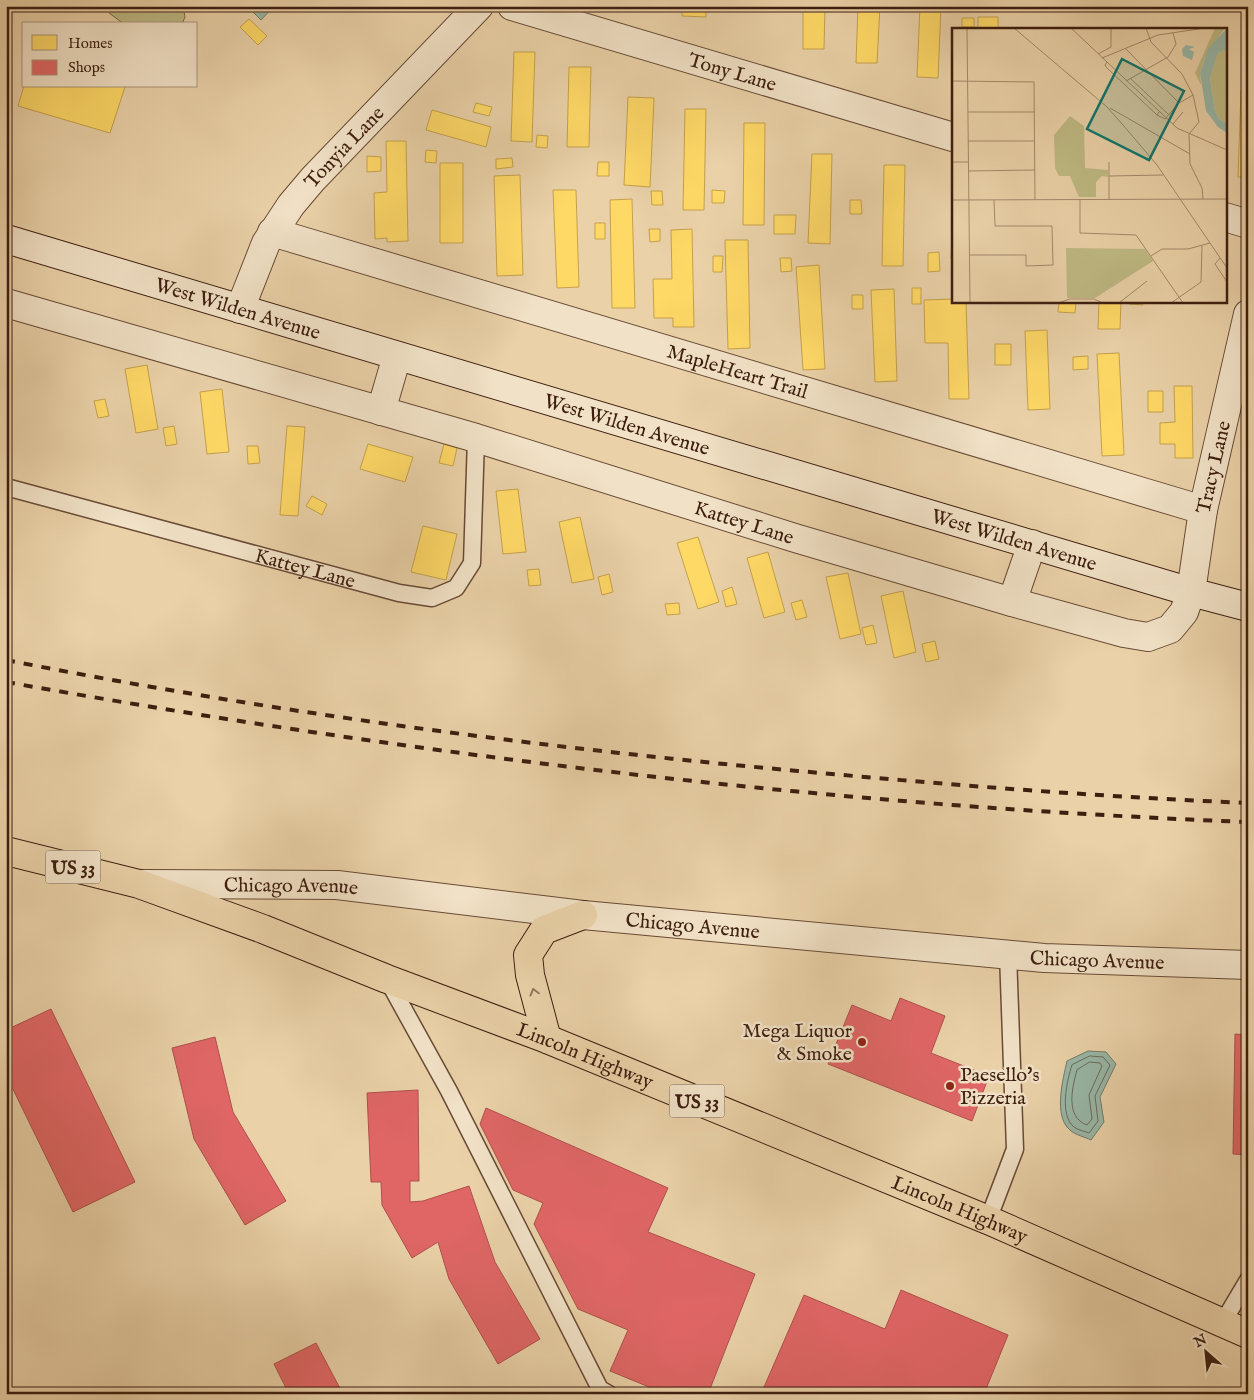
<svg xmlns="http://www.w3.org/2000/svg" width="1254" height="1400" viewBox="0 0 1254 1400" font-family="'IM FELL English',serif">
	<rect width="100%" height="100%" fill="#ead1a8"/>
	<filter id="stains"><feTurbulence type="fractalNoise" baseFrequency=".004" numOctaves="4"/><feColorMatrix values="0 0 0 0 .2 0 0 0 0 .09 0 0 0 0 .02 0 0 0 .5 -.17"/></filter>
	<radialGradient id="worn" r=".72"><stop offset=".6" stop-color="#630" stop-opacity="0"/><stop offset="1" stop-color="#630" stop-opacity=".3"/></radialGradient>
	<path fill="#beb983" stroke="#7e6c49" d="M 109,6 L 183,6 L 185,17 L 182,24 L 124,24 L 109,13 Z"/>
	<path fill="#98b7a7" stroke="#747a6a" d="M 247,6 L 274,6 L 261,20 Z
		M 1088,1051 L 1106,1052 L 1116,1064 L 1100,1097 L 1104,1122 L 1091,1140 C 1085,1137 1075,1135 1070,1130 C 1053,1116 1063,1079 1067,1061 Z"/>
	<path fill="#ffd966" stroke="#c5a14c" d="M 629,6 L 651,6 L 651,8 L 629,8 Z
		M 682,6 L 706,6 L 706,17 L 682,16 Z
		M 803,6 L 825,6 L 824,49 L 803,49 Z
		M 858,6 L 880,6 L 877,63 L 856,63 Z
		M 920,6 L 941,6 L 938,78 L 917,77 Z
		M 978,17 L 998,17 L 998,29 L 978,29 Z
		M 962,18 L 974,18 L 974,27 L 962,27 Z
		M 249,19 L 267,36 L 258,45 L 240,27 Z
		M 514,52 L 535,52 L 532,142 L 511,141 Z
		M 569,67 L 591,67 L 589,147 L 567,147 Z
		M 24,86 L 124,86 L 125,87 L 110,133 L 18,106 Z
		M 1241,91 L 1248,91 L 1248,177 L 1238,177 Z
		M 628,97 L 654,98 L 650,187 L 624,185 Z
		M 476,103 L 492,107 L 489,116 L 473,112 Z
		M 685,109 L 706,109 L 704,210 L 683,210 Z
		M 432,110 L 491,127 L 486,147 L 426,130 Z
		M 744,123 L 765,123 L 764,225 L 743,225 Z
		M 537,135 L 548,136 L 547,148 L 536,147 Z
		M 386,141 L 406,141 L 408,241 L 387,242 L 387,238 L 375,239 L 374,193 L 387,192 Z
		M 426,150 L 437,151 L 436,163 L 425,162 Z
		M 812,154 L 832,154 L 830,244 L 808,243 Z
		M 367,156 L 381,157 L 381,171 L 367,172 Z
		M 512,158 L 513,167 L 496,169 L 496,159 Z
		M 598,162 L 609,162 L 609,176 L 597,176 Z
		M 440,163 L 463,163 L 463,243 L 440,243 Z
		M 884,165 L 905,165 L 903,266 L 882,266 Z
		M 520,175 L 523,275 L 497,276 L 494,176 Z
		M 553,190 L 576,190 L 579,287 L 557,288 Z
		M 712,190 L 725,191 L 724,203 L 712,203 Z
		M 651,191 L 662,191 L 663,205 L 652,205 Z
		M 953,195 L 953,259 L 951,259 Z
		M 632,199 L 635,308 L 612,308 L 610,200 Z
		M 850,200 L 861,200 L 862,214 L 850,214 Z
		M 774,215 L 796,215 L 795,234 L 774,234 Z
		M 595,223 L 605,223 L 605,239 L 595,239 Z
		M 649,229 L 660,229 L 660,241 L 650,242 Z
		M 692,229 L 694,327 L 673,327 L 673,318 L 654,318 L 653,279 L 672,279 L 671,230 Z
		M 725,240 L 748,240 L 750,348 L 728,349 Z
		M 939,252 L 940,271 L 928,272 L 928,253 Z
		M 713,256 L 723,256 L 722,272 L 713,272 Z
		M 780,258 L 791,258 L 792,271 L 781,272 Z
		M 819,265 L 825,369 L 803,370 L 796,267 Z
		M 912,288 L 921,288 L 921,304 L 912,304 Z
		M 894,289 L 897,381 L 875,382 L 871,290 Z
		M 852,295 L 863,295 L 863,309 L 852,309 Z
		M 953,299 L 953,301 L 966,301 L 969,399 L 949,399 L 948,343 L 925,343 L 924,300 Z
		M 1059,301 L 1076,301 L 1075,313 L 1058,312 Z
		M 1099,301 L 1121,301 L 1120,329 L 1098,329 Z
		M 1130,301 L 1143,301 L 1143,305 L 1129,304 Z
		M 1047,330 L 1050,409 L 1028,410 L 1025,331 Z
		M 995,344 L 1011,344 L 1011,365 L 995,365 Z
		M 1119,353 L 1124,455 L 1102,456 L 1097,354 Z
		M 1088,356 L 1088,369 L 1073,370 L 1073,357 Z
		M 147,365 L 158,429 L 136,433 L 125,369 Z
		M 1174,386 L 1192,386 L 1193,458 L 1175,458 L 1175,444 L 1160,444 L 1160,423 L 1175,422 Z
		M 222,389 L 229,452 L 207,454 L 200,392 Z
		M 1148,391 L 1163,391 L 1163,412 L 1148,412 Z
		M 105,399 L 109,416 L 98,418 L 94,401 Z
		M 174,426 L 177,444 L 166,446 L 163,428 Z
		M 287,426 L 305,427 L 298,516 L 280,515 Z
		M 368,444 L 413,457 L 405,482 L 360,469 Z
		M 444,444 L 457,448 L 453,466 L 439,463 Z
		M 247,446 L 258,446 L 260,463 L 248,464 Z
		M 518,489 L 526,552 L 503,554 L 496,491 Z
		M 312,496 L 327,504 L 322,515 L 306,506 Z
		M 580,517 L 594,579 L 572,583 L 559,522 Z
		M 423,526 L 457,534 L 446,580 L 411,572 Z
		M 698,537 L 719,602 L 698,609 L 677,543 Z
		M 768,552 L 785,612 L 764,618 L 747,558 Z
		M 539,569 L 541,585 L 529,586 L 527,570 Z
		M 848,573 L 861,634 L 840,639 L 826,577 Z
		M 609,574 L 613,592 L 602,595 L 598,577 Z
		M 732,587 L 737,604 L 726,607 L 722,591 Z
		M 903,591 L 916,652 L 894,658 L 881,596 Z
		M 802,600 L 807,617 L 796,620 L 791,603 Z
		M 679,603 L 680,614 L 667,615 L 665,604 Z
		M 873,625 L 877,643 L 866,645 L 862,628 Z
		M 935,641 L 939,659 L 926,662 L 922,644 Z"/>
	<path fill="#e06666" stroke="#af504c" d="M 900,998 L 945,1016 L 931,1053 L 989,1076 L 972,1121 L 828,1064 L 852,1005 L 891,1021 Z
		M 51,1009 L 135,1182 L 73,1212 L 6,1075 L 6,1030 Z
		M 1235,1034 L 1248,1035 L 1248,1155 L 1233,1154 Z
		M 215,1037 L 233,1112 L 286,1201 L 245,1225 L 194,1139 L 172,1048 Z
		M 418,1090 L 419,1181 L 410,1181 L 410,1202 L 423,1201 L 469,1186 L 495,1262 L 540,1339 L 498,1364 L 449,1279 L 438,1242 L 412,1258 L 382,1205 L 381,1182 L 371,1182 L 367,1093 Z
		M 486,1108 L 668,1188 L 648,1232 L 755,1274 L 708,1394 L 666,1394 L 610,1371 L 628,1330 L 578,1309 L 534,1224 L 543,1203 L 513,1190 L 480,1124 Z
		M 901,1290 L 1008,1335 L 984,1394 L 761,1394 L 804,1295 L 885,1329 Z
		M 316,1343 L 343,1394 L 289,1394 L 274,1364 Z
		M 6,1389 L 63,1394 L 6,1394 Z"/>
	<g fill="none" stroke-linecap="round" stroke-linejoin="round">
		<path stroke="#6a6a5b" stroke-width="1" d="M 1090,1056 L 1103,1057 L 1110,1065 L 1095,1096 L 1098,1121 L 1089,1133 C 1084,1131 1078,1130 1074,1127 C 1059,1115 1067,1080 1072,1065 Z
			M 1090,1062 L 1100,1063 L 1102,1066 L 1089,1095 L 1092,1119 L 1087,1125 C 1065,1117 1072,1088 1077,1070 Z"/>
		<defs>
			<g id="lane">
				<path id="s1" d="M 6,487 L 399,593 L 432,598 L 456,588 L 472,563 L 476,438"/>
				<path d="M 387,979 L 449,1091 L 600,1389 L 609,1394"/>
				<path d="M 988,1220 L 1015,1149 L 1008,954"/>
				<path d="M 1223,1322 L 1248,1280"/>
			</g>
			<g id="street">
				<path id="s2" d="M 512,6 L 953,137"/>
				<path d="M 1225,217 L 1248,224"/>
				<path id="s3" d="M 272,232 L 1203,510"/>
				<path id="s4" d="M 6,303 L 476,438 L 795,538 L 1012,602 L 1032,544"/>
				<path id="s5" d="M 240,309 L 266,243 L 291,205 L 313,179 L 479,6"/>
				<path d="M 381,411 L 397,356"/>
				<path id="s6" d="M 1012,602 L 1124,633 L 1148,637 L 1170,629 L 1184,612 L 1191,592 L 1203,510 L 1248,314"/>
				<path id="s7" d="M 143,884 L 337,885 L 583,915 L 1044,958 L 1248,965"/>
			</g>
			<g id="secondary">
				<path id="s8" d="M 6,239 L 1191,592 L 1248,607"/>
			</g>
			<g id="highway">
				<path id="s9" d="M 6,851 L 139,884 L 263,929 L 387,979 L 547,1039 L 988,1220 L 1248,1334"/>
				<path d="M 547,1039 L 530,975 L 528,955 L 544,930 L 583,915"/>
			</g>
		</defs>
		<use href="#lane" stroke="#684b35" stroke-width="19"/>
		<use href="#street" stroke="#684b35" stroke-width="30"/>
		<use href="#secondary" stroke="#3d1e0f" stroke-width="30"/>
		<use href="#highway" stroke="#3d1e0f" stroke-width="30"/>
		<use href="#lane" stroke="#f1e1c6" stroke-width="16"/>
		<use href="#street" stroke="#f1e1c6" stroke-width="28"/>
		<use href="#secondary" stroke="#f1e1c6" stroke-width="28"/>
		<use href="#highway" stroke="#ead1a8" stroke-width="28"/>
		<path stroke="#3d1e0f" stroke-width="4" stroke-dasharray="9 9" stroke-linecap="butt" d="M 6,660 C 276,713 548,749 821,773 C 963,786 1105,797 1248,803
			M 6,682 C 417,755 831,806 1248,822"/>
	</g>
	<defs><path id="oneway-chevron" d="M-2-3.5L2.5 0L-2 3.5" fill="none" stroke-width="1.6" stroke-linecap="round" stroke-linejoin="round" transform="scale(1.25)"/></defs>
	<use stroke="#94785c" href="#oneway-chevron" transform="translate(534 992) rotate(-105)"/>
	<g fill="#8f2418" stroke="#f1e1c6" stroke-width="2">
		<circle cx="862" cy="1042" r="5"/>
		<circle cx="950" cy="1086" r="5"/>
	</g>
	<g text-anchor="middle" stroke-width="5" stroke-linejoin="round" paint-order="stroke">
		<g fill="#f1e1c6" stroke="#735846" stroke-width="1">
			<rect x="45.5" y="850.5" width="55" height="33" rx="4"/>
			<rect x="669.5" y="1084.5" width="55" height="33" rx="4"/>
		</g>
		<g font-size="19" font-weight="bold" fill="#3d1e0f">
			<text x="73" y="874">US 33</text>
			<text x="697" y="1108">US 33</text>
		</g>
		<g font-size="20" fill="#3d1e0f" stroke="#f1e1c6">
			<text dy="7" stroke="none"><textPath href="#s2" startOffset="230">Tony Lane</textPath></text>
			<text dy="7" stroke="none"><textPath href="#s5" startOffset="195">Tonyia Lane</textPath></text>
			<text dy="7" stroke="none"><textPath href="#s8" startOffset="242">West Wilden Avenue</textPath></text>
			<text dy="7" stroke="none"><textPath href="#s3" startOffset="486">MapleHeart Trail</textPath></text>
			<text dy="7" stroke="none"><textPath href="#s8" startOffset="648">West Wilden Avenue</textPath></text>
			<text dy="7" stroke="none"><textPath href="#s6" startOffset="334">Tracy Lane</textPath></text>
			<text dy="7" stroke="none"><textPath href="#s4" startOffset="770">Kattey Lane</textPath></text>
			<text dy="7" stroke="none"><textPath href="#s8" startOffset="1052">West Wilden Avenue</textPath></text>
			<text dy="7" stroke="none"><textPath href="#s1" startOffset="310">Kattey Lane</textPath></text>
			<text dy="7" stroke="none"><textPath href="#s7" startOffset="148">Chicago Avenue</textPath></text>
			<text dy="7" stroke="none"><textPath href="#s7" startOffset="552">Chicago Avenue</textPath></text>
			<text dy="7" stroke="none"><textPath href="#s7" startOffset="958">Chicago Avenue</textPath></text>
			<text dy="7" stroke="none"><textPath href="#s9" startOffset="615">Lincoln Highway</textPath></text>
			<text dy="7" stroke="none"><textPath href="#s9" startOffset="1020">Lincoln Highway</textPath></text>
		</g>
		<g font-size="20" fill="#3d1e0f" stroke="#f1e1c6" text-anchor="end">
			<text x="852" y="1037">Mega Liquor<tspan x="852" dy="23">&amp; Smoke</tspan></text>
			<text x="960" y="1081" text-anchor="start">Paesello's<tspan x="960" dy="23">Pizzeria</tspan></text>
		</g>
	</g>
	<g transform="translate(952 28)">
		<rect width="275" height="275" fill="#ead1a8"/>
		<path d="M 263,0 L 273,0 L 253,29 L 248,45 L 249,57 L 243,45 ZM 275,21 L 275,95 L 267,91 L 263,83 L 258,50 L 266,25 ZM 118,88 L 132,98 L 133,140 L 156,142 L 156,149 L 150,148 L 144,154 L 144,169 L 127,169 L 118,148 L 107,148 L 103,140 L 102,107 ZM 114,220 L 193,221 L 201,233 L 143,270 L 115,270 Z" fill="#beb983"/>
		<path d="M 275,0 L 275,21 L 266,25 L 258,50 L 263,83 L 267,91 L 275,95 L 275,105 L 266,99 L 254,83 L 248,45 L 256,21 ZM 234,17 L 243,19 L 237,21 L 242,24 L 240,32 L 231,28 L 230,21 Z" fill="#98b7a7"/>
		<path fill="none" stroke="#a5896b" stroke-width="1" d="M 15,0 L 18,275M 62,0 L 155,79 L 171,97 L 205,137 L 275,240M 119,0 L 225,100 L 275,122M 194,0 L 199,14 L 230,46 L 241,67 L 247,94 L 237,106 L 238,136 L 250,160 L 251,171M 173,20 L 227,75M 146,26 L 159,19 L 159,0M 150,30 L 206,7 L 253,0M 155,34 L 153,37 L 155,40 L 205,87 L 207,84M 178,50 L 217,87M 0,53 L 82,54 L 83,172M 174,53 L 216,29 L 224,16 L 221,5M 158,80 L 238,126M 16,84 L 83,84M 205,87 L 213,91 L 227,75 L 241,67M 221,96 L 231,84M 16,113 L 83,113M 0,134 L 16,134M 16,143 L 83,142M 157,148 L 211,147M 128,171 L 128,205 L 184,207 L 231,275M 157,171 L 157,134M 0,172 L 275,171M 17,227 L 74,227 L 74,238 L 101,237 L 100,198 L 43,198 L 42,172M 199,228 L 210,221 L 236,221 L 258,215M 268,230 L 263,236 L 275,254M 106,275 L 118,271 L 142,271 L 151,275M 167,275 L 195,253M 219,275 L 249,254 L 250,218"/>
		<path fill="#0f766e" fill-opacity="0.15" stroke="#0f766e" stroke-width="2.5" d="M 170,31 L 232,63 L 197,132 L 135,101 Z"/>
		<rect width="275" height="275" fill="none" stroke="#3d1e0f" stroke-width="2.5"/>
	</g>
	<rect width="1254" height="1400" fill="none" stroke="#ead1a8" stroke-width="25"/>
	<rect x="8" y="8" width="1239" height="1385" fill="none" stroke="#3d1e0f" stroke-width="2.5"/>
	<rect x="12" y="12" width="1229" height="1375" fill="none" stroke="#3d1e0f"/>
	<rect x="22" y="22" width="175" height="65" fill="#f1e1c6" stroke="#a9937d"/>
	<rect x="32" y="35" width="25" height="15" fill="#ffd966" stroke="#a9937d"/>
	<text x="68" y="48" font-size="15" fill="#3d1e0f">Homes</text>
	<rect x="32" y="60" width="25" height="15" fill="#e06666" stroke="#a9937d"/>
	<text x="68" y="72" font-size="15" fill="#3d1e0f">Shops</text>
	<g transform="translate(1206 1352) rotate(333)" stroke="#f1e1c6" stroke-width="4" paint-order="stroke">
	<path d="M0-4L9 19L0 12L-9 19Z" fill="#3d1e0f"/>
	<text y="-8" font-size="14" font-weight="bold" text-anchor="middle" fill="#3d1e0f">N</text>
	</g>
	<rect width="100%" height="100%" filter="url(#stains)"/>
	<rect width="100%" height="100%" fill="url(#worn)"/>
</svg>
